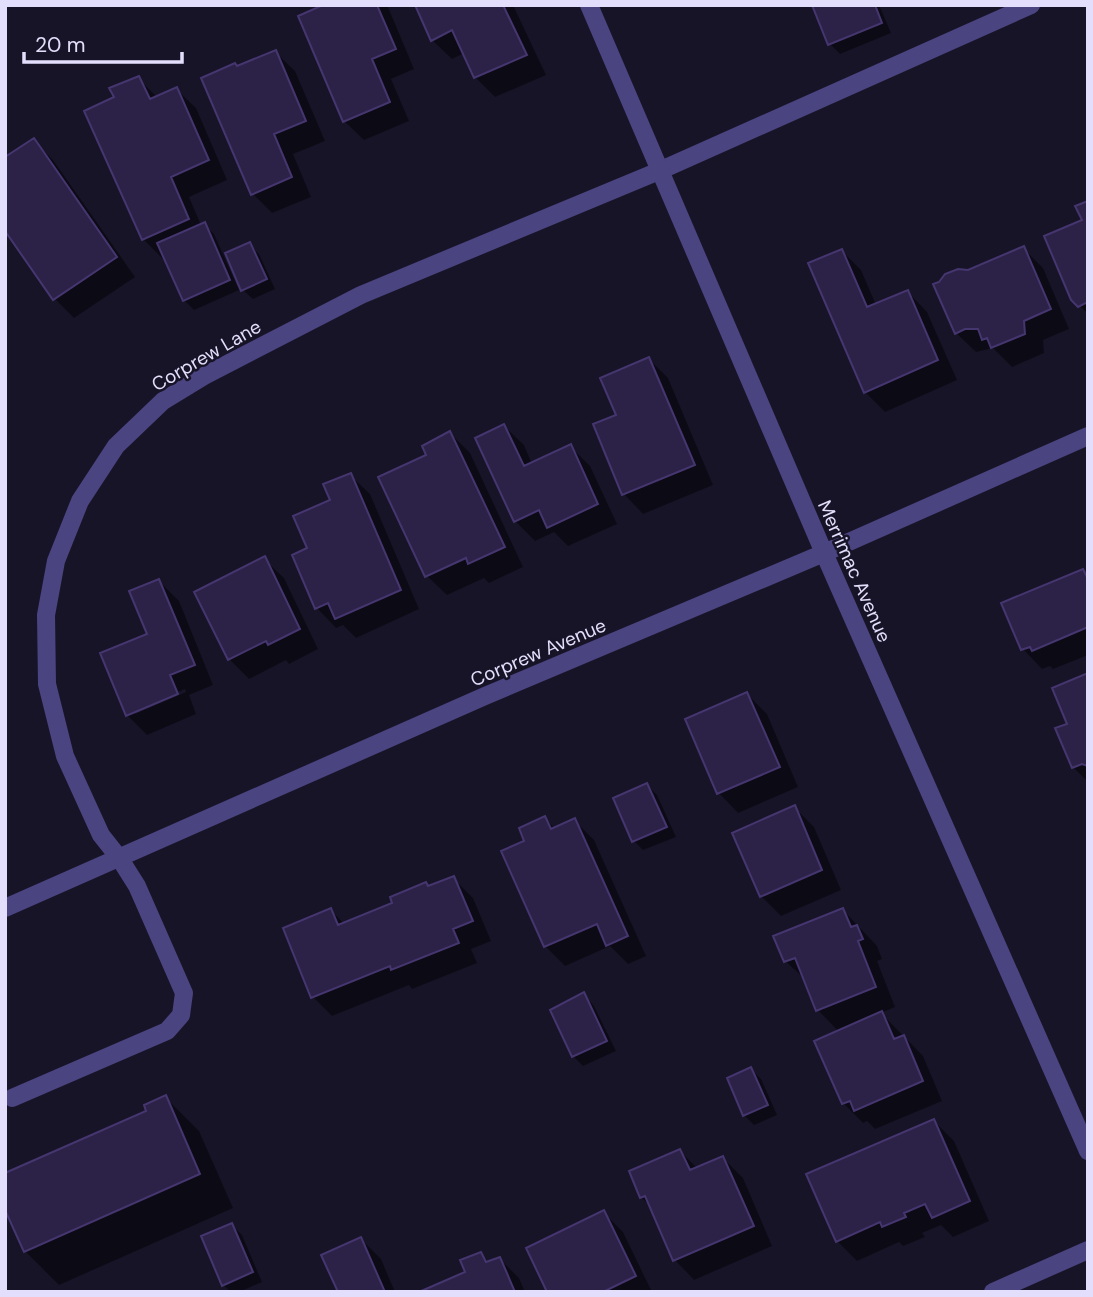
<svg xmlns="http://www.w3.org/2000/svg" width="1093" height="1297" viewBox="0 0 1093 1297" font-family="'DM Sans',sans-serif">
	<rect width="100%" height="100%" fill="#181428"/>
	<path fill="#0007" fill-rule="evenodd" d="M 327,5 L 386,5 L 388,7 L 414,69 L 391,79 L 409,121 L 364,140 L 344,121 Z
		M 417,5 L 513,5 L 546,75 L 495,97 L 475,77 L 464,53 L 452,59 L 432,40 Z
		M 814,5 L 879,5 L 891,33 L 840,54 L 830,44 Z
		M 275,52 L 295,71 L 325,141 L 293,154 L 311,197 L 272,213 L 253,194 L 238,68 Z
		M 138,78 L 158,98 L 176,89 L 196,108 L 227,180 L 189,197 L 201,225 L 204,224 L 214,234 L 239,290 L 194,310 L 184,300 L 165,258 L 163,259 L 143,239 L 116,98 Z
		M 33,140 L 53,160 L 135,277 L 74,318 L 54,298 Z
		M 1088,202 L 1088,314 L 1073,299 Z
		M 249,244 L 259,254 L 275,289 L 253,299 L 243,290 Z
		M 1023,248 L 1043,268 L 1069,329 L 1043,340 L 1044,353 L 1012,367 L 993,348 L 976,352 L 956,333 L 968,272 Z
		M 842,251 L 861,270 L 876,305 L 908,292 L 927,312 L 957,380 L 885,412 L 865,392 Z
		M 649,359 L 668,378 L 713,485 L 643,514 L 624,494 L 596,425 L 618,416 Z
		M 504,426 L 524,445 L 532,464 L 570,446 L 590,466 L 617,524 L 568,546 L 554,532 L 535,541 L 515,521 Z
		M 450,433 L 470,453 L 523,567 L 489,583 L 484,578 L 447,595 L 427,576 L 428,456 Z
		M 350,475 L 370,494 L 419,609 L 356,638 L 343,625 L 336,628 L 317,608 L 310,549 L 333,501 Z
		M 264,559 L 284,578 L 318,649 L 289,664 L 286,660 L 249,679 L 229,659 L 197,592 Z
		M 1083,571 L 1088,576 L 1088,655 L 1053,669 L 1050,666 L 1042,669 L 1023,649 Z
		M 159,581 L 179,601 L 213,685 L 189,695 L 196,714 L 147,735 L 127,715 L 150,635 ZM 185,689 L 186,692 L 135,714 L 135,710 Z
		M 1088,674 L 1088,782 L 1073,767 L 1069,725 Z
		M 747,694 L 767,714 L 798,787 L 738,813 L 719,793 Z
		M 647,785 L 657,795 L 676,837 L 643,850 L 634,841 Z
		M 794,807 L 814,827 L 841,890 L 781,916 L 761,896 Z
		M 545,818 L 555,829 L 574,820 L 594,840 L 646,956 L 628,964 L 610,946 L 565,966 L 545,946 L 527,842 Z
		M 453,878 L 473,898 L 491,941 L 471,949 L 477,963 L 412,989 L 409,985 L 332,1016 L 313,997 L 331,910 L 344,924 Z
		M 843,910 L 877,946 L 882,959 L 877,961 L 895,1007 L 881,1013 L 923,1056 L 942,1101 L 875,1129 L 867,1121 L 863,1123 L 843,1103 L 839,1032 L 818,1010 L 806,980 L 785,961 Z
		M 585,996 L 594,1006 L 616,1051 L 583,1066 L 573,1056 Z
		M 751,1069 L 761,1079 L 777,1115 L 754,1125 L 744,1115 Z
		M 165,1097 L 199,1131 L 233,1208 L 59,1285 L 25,1251 L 148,1112 Z
		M 934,1121 L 954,1141 L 989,1221 L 953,1237 L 941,1225 L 922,1233 L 925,1237 L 903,1246 L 899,1242 L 857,1261 L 837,1241 Z
		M 680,1151 L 698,1169 L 723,1158 L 743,1178 L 772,1246 L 694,1280 L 675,1260 L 651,1207 L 641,1197 Z
		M 603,1212 L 623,1232 L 652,1292 L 549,1292 Z
		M 232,1225 L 242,1235 L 262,1282 L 239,1292 L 231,1292 L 223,1285 Z
		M 361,1239 L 381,1259 L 395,1292 L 340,1292 Z
		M 481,1254 L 490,1263 L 500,1259 L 519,1278 L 525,1292 L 424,1292 L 467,1273 Z"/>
	<path fill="#2c2247" stroke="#463670" stroke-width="2" d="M 323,5 L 377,5 L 396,49 L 372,59 L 390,102 L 343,122 L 298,16 Z
		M 415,5 L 503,5 L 527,55 L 474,78 L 452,30 L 431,41 Z
		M 812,5 L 875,5 L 882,23 L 828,45 Z
		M 276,50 L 306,121 L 274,134 L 292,177 L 251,195 L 201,78 L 235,63 L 237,66 Z
		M 139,76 L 150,99 L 177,87 L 209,160 L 171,177 L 189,219 L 142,240 L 84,111 L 114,97 L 109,88 Z
		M 34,138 L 117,257 L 53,300 L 5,231 L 5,157 Z
		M 1088,201 L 1088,302 L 1078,307 L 1071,300 L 1044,236 L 1082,220 L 1075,206 Z
		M 205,222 L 230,280 L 183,301 L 157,243 Z
		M 250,242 L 267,279 L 241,291 L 225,253 Z
		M 1024,246 L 1051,309 L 1024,321 L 1025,334 L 991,348 L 987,338 L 982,340 L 978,329 L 965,329 L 955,334 L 933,284 L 939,282 L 945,274 L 958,269 L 968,270 Z
		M 842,249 L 867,307 L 908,290 L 938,360 L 864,393 L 808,263 Z
		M 649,357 L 695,465 L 622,495 L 593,424 L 616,415 L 600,378 Z
		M 504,424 L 524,466 L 571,444 L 598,504 L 547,528 L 539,510 L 514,522 L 475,438 Z
		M 450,431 L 505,547 L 468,564 L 466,558 L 425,577 L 378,477 L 426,455 L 422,446 Z
		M 351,473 L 401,590 L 335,619 L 328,603 L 315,609 L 292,555 L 307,548 L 293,516 L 330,500 L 323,484 Z
		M 265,556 L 300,629 L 268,645 L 266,641 L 228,660 L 194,592 Z
		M 1083,569 L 1088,579 L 1088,627 L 1032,651 L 1030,647 L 1021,650 L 1001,603 Z
		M 159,579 L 195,665 L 170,675 L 178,694 L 126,716 L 100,653 L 147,634 L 129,591 Z
		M 1088,673 L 1088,766 L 1082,764 L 1072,768 L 1055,728 L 1067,724 L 1052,688 Z
		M 747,692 L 780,767 L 717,794 L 685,719 Z
		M 647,783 L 667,827 L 632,842 L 613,798 Z
		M 795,805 L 822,870 L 760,897 L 732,833 Z
		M 545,816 L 551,829 L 575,818 L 628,936 L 606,946 L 597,924 L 544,947 L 501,851 L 524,841 L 519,828 Z
		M 454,876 L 473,921 L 453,929 L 459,943 L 391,970 L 390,966 L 311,998 L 283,928 L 331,908 L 338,925 L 392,903 L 390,897 L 426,882 L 428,886 Z
		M 843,908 L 851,927 L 857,925 L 863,939 L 858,941 L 876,987 L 816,1011 L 795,958 L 784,962 L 773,936 Z
		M 584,992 L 607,1041 L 572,1057 L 550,1010 Z
		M 882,1011 L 894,1039 L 904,1035 L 923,1081 L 854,1111 L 850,1101 L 842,1104 L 814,1041 Z
		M 751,1067 L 768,1105 L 743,1116 L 727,1078 Z
		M 166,1095 L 200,1174 L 24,1252 L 5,1210 L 5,1173 L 146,1111 L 144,1105 Z
		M 934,1119 L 970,1201 L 932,1218 L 925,1204 L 904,1213 L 906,1217 L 882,1227 L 880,1222 L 836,1242 L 806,1174 Z
		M 680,1149 L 690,1170 L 723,1156 L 754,1226 L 673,1261 L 645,1196 L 640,1198 L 629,1171 Z
		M 604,1210 L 636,1276 L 603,1292 L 547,1292 L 526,1248 Z
		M 232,1223 L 253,1272 L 222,1286 L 201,1236 Z
		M 361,1237 L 385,1292 L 338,1292 L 321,1255 Z
		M 481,1252 L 486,1262 L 500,1257 L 515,1292 L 419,1292 L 465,1272 L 460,1260 Z"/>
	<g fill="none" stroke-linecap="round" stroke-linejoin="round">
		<path stroke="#4a4481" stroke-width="18" d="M 659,171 L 1031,5
			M 12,1098 L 167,1031 L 181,1015 L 184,993 L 137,886 L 120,859"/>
		<path stroke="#4a4481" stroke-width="18" d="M 589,5 L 824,553 L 1088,1151
			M 120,859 L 101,835 L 65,756 L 47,684 L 46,615 L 56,561 L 80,501 L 116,446 L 163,401 L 204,376 L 361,295 L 659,171
			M 5,908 L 485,696 L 824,553 L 1088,436
			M 993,1292 L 1088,1250"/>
	</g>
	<g text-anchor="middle" stroke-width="5" stroke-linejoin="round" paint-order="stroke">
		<g font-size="19" fill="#e3defb" stroke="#181428">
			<text transform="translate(206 355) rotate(-30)" y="7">Corprew Lane</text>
			<text transform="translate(855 571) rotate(66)" y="7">Merrimac Avenue</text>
			<text transform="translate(538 652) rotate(-23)" y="7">Corprew Avenue</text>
		</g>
	</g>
	<rect width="1093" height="1297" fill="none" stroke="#e3defb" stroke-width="14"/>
	<path d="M24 52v10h158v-10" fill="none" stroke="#e3defb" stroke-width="3.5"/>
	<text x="35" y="52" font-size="21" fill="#e3defb" stroke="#181428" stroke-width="5" paint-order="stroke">20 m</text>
</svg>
